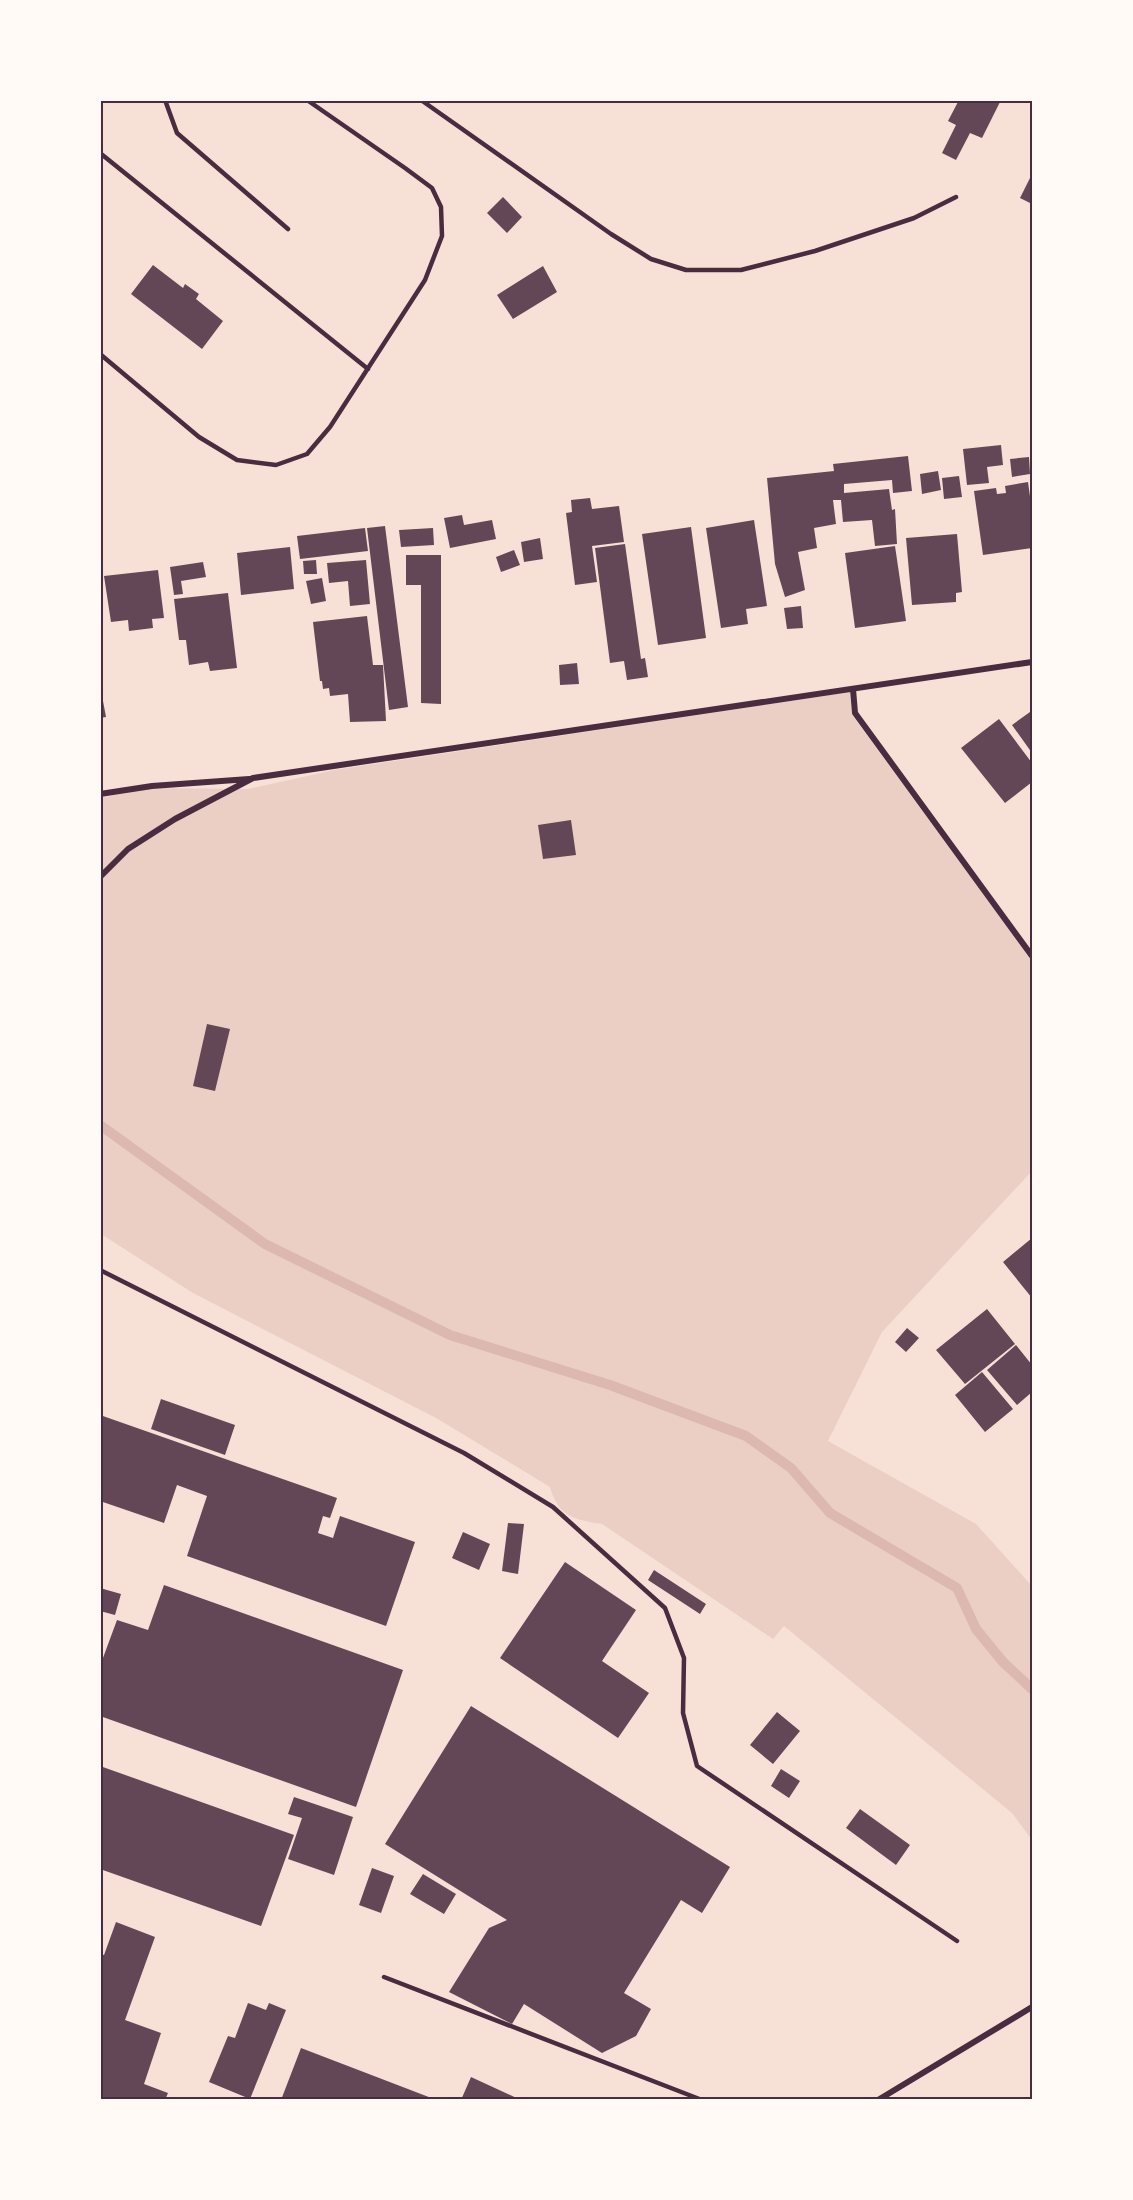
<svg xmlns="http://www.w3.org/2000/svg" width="1133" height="2200" viewBox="0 0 1133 2200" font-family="'Crimson Pro',serif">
	<rect width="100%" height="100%" fill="#f7e1d7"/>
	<path fill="#ebcfc5" d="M 850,692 L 852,715 L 1032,961 L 1032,1171 L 882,1332 L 828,1441 L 976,1524 L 1032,1586 L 1032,1840 L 1012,1813 L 784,1626 L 773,1639 L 602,1524 C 574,1520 558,1516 550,1487 L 436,1418 L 193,1293 L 101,1234 L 100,798 L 151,788 L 248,789 L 334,770 Z"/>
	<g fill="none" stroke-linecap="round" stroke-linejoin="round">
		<path stroke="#dcb8b0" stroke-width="10" d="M 100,1125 L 265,1244 L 450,1335 L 610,1385 L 746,1436 L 791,1468 L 830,1513 L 957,1588 L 976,1629 L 1003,1662 L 1032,1689"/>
	</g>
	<path fill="#644757" d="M 959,100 L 1001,100 L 982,138 L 970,133 L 956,160 L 942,153 L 956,125 L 948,121 Z
		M 1032,174 L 1032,204 L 1020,198 Z
		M 503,197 L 522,217 L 507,233 L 487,213 Z
		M 153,265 L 183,288 L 185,284 L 199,294 L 196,299 L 223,321 L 202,349 L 131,294 Z
		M 543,266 L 557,292 L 513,319 L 497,295 Z
		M 1001,445 L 1003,465 L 987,467 L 989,483 L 967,485 L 963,449 Z
		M 908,456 L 912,491 L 893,493 L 892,480 L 844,484 L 844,493 L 889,489 L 892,510 L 895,509 L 897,544 L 875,546 L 872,520 L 843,522 L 841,500 L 833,500 L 836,524 L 814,528 L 817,548 L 798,552 L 805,590 L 785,597 L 775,564 L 767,478 L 834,471 L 833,464 Z
		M 1029,457 L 1030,474 L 1012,477 L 1010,459 Z
		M 938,471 L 941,490 L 922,494 L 920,474 Z
		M 959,476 L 962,497 L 944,499 L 942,478 Z
		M 1028,482 L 1032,511 L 1032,548 L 983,555 L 974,491 L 996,488 L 997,494 L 1006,493 L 1005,486 Z
		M 590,498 L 592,509 L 619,506 L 624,542 L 592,546 L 597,582 L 575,585 L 566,513 L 572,512 L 571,500 Z
		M 462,515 L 464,525 L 492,520 L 496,539 L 450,548 L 444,518 Z
		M 754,520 L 767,606 L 746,609 L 748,624 L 721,628 L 706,528 Z
		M 385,526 L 408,707 L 389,710 L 367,528 Z
		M 691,527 L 706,638 L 658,645 L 642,534 Z
		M 365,528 L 368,551 L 300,559 L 297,536 Z
		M 433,528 L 434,545 L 401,547 L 399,530 Z
		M 957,534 L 962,592 L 956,593 L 956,602 L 912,605 L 906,538 Z
		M 540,538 L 543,559 L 524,562 L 521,542 Z
		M 625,544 L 641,659 L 645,658 L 648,677 L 627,680 L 624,661 L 610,663 L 595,548 Z
		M 895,546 L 906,621 L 855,628 L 845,553 Z
		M 290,547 L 294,589 L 241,595 L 237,553 Z
		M 514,550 L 520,565 L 501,572 L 496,557 Z
		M 406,555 L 441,555 L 441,704 L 421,703 L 421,585 L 406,585 Z
		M 316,560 L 317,574 L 304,574 L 303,561 Z
		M 366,560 L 370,604 L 350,606 L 348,581 L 329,583 L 327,563 Z
		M 203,562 L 206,577 L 181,581 L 183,594 L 174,595 L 170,567 Z
		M 158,570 L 164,618 L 152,619 L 153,628 L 129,631 L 128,620 L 111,622 L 104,576 Z
		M 322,578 L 326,601 L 311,604 L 306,581 Z
		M 228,593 L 237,668 L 210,671 L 208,662 L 189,665 L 186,640 L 179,640 L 174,599 Z
		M 801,606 L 803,628 L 787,629 L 784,608 Z
		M 367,616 L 373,665 L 383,665 L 386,721 L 350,722 L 348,694 L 330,696 L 329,688 L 323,689 L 322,681 L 320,681 L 313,622 Z
		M 577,663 L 579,684 L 560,685 L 559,665 Z
		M 100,685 L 106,717 L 100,718 Z
		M 1030,712 L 1032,715 L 1032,753 L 1012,725 Z
		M 999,719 L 1032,763 L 1032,782 L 1005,803 L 961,748 Z
		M 571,820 L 576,855 L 543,859 L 538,825 Z
		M 207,1024 L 230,1029 L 215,1091 L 193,1086 Z
		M 1032,1238 L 1032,1298 L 1003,1262 Z
		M 987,1309 L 1015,1344 L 965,1384 L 936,1350 Z
		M 907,1328 L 919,1338 L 906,1352 L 895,1342 Z
		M 1016,1345 L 1032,1365 L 1032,1392 L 1017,1405 L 987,1370 Z
		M 982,1372 L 1013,1409 L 985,1432 L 955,1395 Z
		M 161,1399 L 235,1425 L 225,1455 L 151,1429 Z
		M 100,1415 L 337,1498 L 330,1518 L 323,1516 L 318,1533 L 333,1538 L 340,1516 L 415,1542 L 386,1626 L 187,1556 L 207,1496 L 177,1485 L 164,1523 L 100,1501 Z
		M 508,1523 L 524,1524 L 518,1574 L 502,1571 Z
		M 463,1532 L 490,1544 L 479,1570 L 452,1558 Z
		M 565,1562 L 636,1610 L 602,1661 L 649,1693 L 618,1738 L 500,1658 Z
		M 654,1570 L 706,1604 L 700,1614 L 648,1580 Z
		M 164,1585 L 403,1670 L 356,1807 L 100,1716 L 100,1666 L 117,1620 L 148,1630 Z
		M 100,1588 L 121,1594 L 115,1615 L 100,1611 Z
		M 471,1706 L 730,1867 L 702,1913 L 681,1900 L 624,1993 L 651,2009 L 636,2036 L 602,2053 L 524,2004 L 512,2024 L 449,1992 L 489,1928 L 507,1920 L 385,1844 Z
		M 777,1712 L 800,1731 L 773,1764 L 750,1745 Z
		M 100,1766 L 294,1835 L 261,1926 L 100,1869 Z
		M 781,1769 L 800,1781 L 789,1798 L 771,1786 Z
		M 294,1797 L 353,1817 L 334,1875 L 288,1859 L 302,1818 L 288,1814 Z
		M 860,1809 L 910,1845 L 896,1865 L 846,1828 Z
		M 372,1868 L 394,1876 L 381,1913 L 359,1905 Z
		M 423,1874 L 456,1894 L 444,1914 L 410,1894 Z
		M 116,1922 L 155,1937 L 125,2020 L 161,2033 L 144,2084 L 168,2093 L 165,2100 L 100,2100 L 100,1954 L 104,1955 Z
		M 248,2003 L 266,2010 L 269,2003 L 286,2010 L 250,2099 L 209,2082 L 228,2036 L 235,2038 Z
		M 301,2048 L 434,2099 L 434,2100 L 281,2100 Z
		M 471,2077 L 521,2100 L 461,2100 Z"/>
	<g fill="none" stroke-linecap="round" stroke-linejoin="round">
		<path stroke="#4a2c40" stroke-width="4.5" d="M 165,100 L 177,133 L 288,229
			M 421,100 L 611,234 L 651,259 L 686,270 L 741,270 L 815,251 L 914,218 L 956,197
			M 100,153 L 368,369
			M 100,354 L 199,437 L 237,460 L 276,465 L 307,454 L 330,427 L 425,280 L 442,236 L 441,207 L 432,188 L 405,168 L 307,100
			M 100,1270 L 464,1453 L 553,1507 L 665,1608 L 684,1658 L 683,1713 L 697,1766 L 957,1941
			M 384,1977 L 702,2100"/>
		<path stroke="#4a2c40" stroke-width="6" d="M 853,689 L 855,713 L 1032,956
			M 100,794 L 152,786 L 249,779
			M 100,877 L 128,849 L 175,819 L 253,778 L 1032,662
			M 878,2100 L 1032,2007"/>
	</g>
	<rect width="1133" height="2200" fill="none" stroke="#fffaf5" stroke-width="204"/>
	<rect x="102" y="102" width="929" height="1996" fill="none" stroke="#4a2c40" stroke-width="2"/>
</svg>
